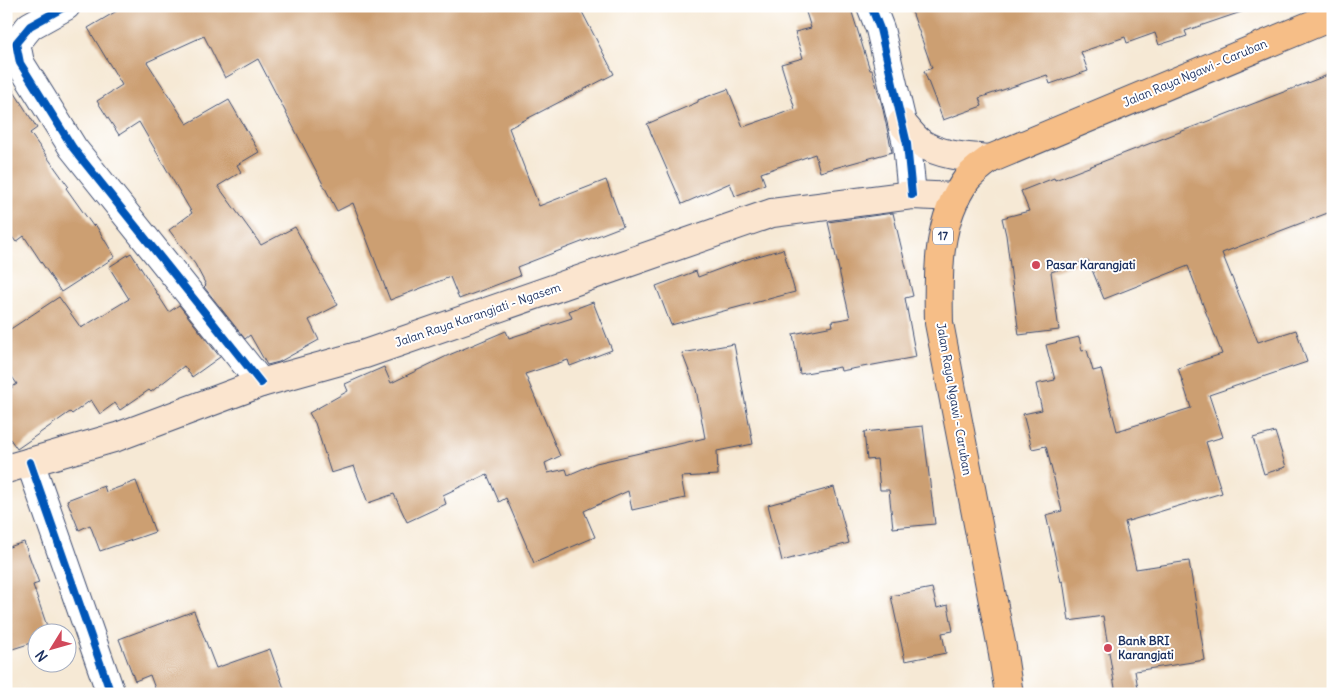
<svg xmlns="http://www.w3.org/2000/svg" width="1339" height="700" viewBox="0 0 1339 700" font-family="Delius,sans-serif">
	<rect width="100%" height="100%" fill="#fff"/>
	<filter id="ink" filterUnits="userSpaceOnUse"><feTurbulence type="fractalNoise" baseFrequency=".02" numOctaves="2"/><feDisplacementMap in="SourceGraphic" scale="10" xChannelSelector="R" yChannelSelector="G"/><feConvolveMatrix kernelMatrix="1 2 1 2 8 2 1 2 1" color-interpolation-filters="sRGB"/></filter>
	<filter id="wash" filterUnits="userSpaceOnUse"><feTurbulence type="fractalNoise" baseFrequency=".0096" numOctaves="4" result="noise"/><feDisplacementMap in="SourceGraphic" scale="20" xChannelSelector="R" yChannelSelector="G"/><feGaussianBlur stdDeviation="1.12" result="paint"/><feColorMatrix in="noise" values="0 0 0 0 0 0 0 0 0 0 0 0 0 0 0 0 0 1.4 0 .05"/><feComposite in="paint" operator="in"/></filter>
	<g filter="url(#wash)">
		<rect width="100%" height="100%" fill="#f6e9d5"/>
		<g id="blocks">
			<path fill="#cc9f72" d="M 125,6 L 579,6 L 614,74 L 509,128 L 539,206 L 606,180 L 623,226 L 517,267 L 520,276 L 459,299 L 450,277 L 390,300 L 353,203 L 337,211 L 258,59 L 225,78 L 204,36 L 147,62 L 187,124 L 229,100 L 259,152 L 237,165 L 241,172 L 218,186 L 261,245 L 295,227 L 338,305 L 309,320 L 319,340 L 279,362 L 267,365 L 250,335 L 245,339 L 204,287 L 206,285 L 195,264 L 169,230 L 192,213 L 139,122 L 119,135 L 97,101 L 122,85 L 88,28 Z
				M 804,6 L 850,6 L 870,70 L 872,70 L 882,105 L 892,152 L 820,172 L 815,154 L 761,173 L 765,184 L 735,196 L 730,183 L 682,204 L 647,124 L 698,102 L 698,100 L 728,89 L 743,127 L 795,109 L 781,64 L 803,58 L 795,32 L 811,28 Z
				M 910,6 L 1246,6 L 1247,10 L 1185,31 L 1187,36 L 1159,45 L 1155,33 L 1127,43 L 1125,37 L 1081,52 L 1088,71 L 1050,84 L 1047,75 L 979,98 L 982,106 L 943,120 L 924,71 L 932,68 Z
				M 1333,73 L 1333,211 L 1222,253 L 1258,342 L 1296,330 L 1307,362 L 1209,395 L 1223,437 L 1206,442 L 1222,493 L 1125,522 L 1136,569 L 1189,561 L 1205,660 L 1135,671 L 1139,694 L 1116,694 L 1103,616 L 1069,621 L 1063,581 L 1061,582 L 1046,515 L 1062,511 L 1046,446 L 1032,449 L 1023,414 L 1042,410 L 1036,384 L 1055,380 L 1046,345 L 1079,337 L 1082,351 L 1087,350 L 1093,371 L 1101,369 L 1117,431 L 1191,408 L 1178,368 L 1222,354 L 1188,266 L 1104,299 L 1088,260 L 1051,272 L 1059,330 L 1019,335 L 1006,235 L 1002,218 L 1029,211 L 1021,191 L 1054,178 L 1055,180 Z
				M 6,79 L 37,128 L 30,133 L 68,186 L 66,188 L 93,226 L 95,224 L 115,257 L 61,292 L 24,236 L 16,242 L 6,229 Z
				M 893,213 L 913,296 L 905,298 L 916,357 L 841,371 L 840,367 L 800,374 L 793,334 L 833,326 L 832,321 L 850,318 L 828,222 Z
				M 783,249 L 795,292 L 671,325 L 656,286 L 696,271 L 698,277 L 744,260 Z
				M 131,253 L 169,312 L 179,305 L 220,357 L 192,377 L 184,366 L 151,392 L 149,390 L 120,410 L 115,403 L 100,414 L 91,400 L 72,414 L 70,412 L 17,449 L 6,433 L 6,391 L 17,384 L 6,368 L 6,332 L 59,297 L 81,328 L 129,299 L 109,267 Z
				M 593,302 L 612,350 L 570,366 L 568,360 L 525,374 L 560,456 L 545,463 L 548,473 L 566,469 L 568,475 L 596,463 L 705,438 L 696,389 L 682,353 L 734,344 L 753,444 L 717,451 L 718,475 L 681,477 L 685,498 L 632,510 L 628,491 L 584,511 L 595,537 L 534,563 L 506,498 L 499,502 L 487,474 L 443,495 L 446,504 L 407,522 L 394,494 L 368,503 L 354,466 L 331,473 L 315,423 L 309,413 L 348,391 L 345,384 L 384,367 L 391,383 L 449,355 L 506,331 L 509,338 L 572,318 L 569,311 Z
				M 923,426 L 935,524 L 893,528 L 889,490 L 880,490 L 877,459 L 867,460 L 864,432 Z
				M 1275,432 L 1286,467 L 1264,474 L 1253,438 Z
				M 136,481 L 155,532 L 100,551 L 90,525 L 79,530 L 67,500 L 104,486 L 106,492 Z
				M 834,487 L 849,543 L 782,561 L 768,505 Z
				M 24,542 L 39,583 L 33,585 L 49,632 L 38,632 L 38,641 L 6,651 L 6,548 Z
				M 932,588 L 937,608 L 948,605 L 953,631 L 942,633 L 946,653 L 905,661 L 891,596 Z
				M 194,611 L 216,668 L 270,649 L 286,694 L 157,694 L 150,675 L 135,681 L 119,639 Z"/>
		</g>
	</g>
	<g filter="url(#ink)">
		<use href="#blocks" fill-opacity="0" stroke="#3c4b70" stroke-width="1"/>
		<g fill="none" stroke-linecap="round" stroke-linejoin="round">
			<defs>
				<path id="street" d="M 66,6 L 30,26 L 16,43 L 20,63 L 73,148 L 261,383
					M 871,6 L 880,29 L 907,144 L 912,195
					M 30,462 L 111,694"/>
				<path id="secondary" d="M 902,123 C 908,130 914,138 921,143 C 941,156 967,157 990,159
					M 6,469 L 117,437 L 261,383 L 365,354 L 772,213 L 912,195 L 956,197"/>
				<path id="highway" d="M 1009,694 L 1002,648 L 939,323 C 938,274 936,221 967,179 C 973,172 982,165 990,159 L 1333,16"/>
			</defs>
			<use href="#street" stroke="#3c4b70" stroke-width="30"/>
			<use href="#secondary" stroke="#3c4b70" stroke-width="30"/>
			<use href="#highway" stroke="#3c4b70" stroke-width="30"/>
			<use href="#street" stroke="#fff" stroke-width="28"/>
			<use href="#secondary" stroke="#fbe5cf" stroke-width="28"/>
			<use href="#highway" stroke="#f6be87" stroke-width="28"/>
			<defs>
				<path id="cycleway" d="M 66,6 L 30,26 L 16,43 L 20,63 L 73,148 L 261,383
					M 871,6 L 880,29 L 907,144 L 912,195
					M 30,462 L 111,694"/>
			</defs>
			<use href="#cycleway" stroke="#fff" stroke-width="11"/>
			<use href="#cycleway" stroke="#0057b8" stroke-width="8"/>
		</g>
	</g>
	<g fill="#d1495b" stroke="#fff" stroke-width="2">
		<circle cx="1036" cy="265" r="5"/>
		<circle cx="1108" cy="648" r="5"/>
	</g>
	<g text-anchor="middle" stroke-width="4" stroke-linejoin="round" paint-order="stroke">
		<rect fill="#fff" stroke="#5f6d8e" stroke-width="1" x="933" y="227.5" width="20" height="17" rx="4"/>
		<g font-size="11" font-weight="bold" fill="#1b2f5e">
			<text x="943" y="240">17</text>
		</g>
		<g font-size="12" fill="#1b2f5e" stroke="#fff">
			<text transform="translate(1195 73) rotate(-23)" y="4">Jalan Raya Ngawi - Caruban</text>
			<text transform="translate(478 315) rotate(-19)" y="4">Jalan Raya Karangjati - Ngasem</text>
			<text transform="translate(954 399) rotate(80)" y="4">Jalan Raya Ngawi - Caruban</text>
		</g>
		<g font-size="12" font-weight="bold" fill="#1b2f5e" stroke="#fff" text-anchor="start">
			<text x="1046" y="269">Pasar Karangjati</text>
			<text x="1118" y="645">Bank BRI<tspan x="1118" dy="14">Karangjati</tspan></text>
		</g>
	</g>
	<rect width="1339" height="700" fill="none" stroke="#fff" stroke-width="25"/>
	<g transform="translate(52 648) rotate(233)"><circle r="24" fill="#ffffff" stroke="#a4acbf"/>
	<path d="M0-4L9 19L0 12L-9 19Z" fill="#d1495b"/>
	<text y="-8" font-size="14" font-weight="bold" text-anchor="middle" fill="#1b2f5e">N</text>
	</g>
</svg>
